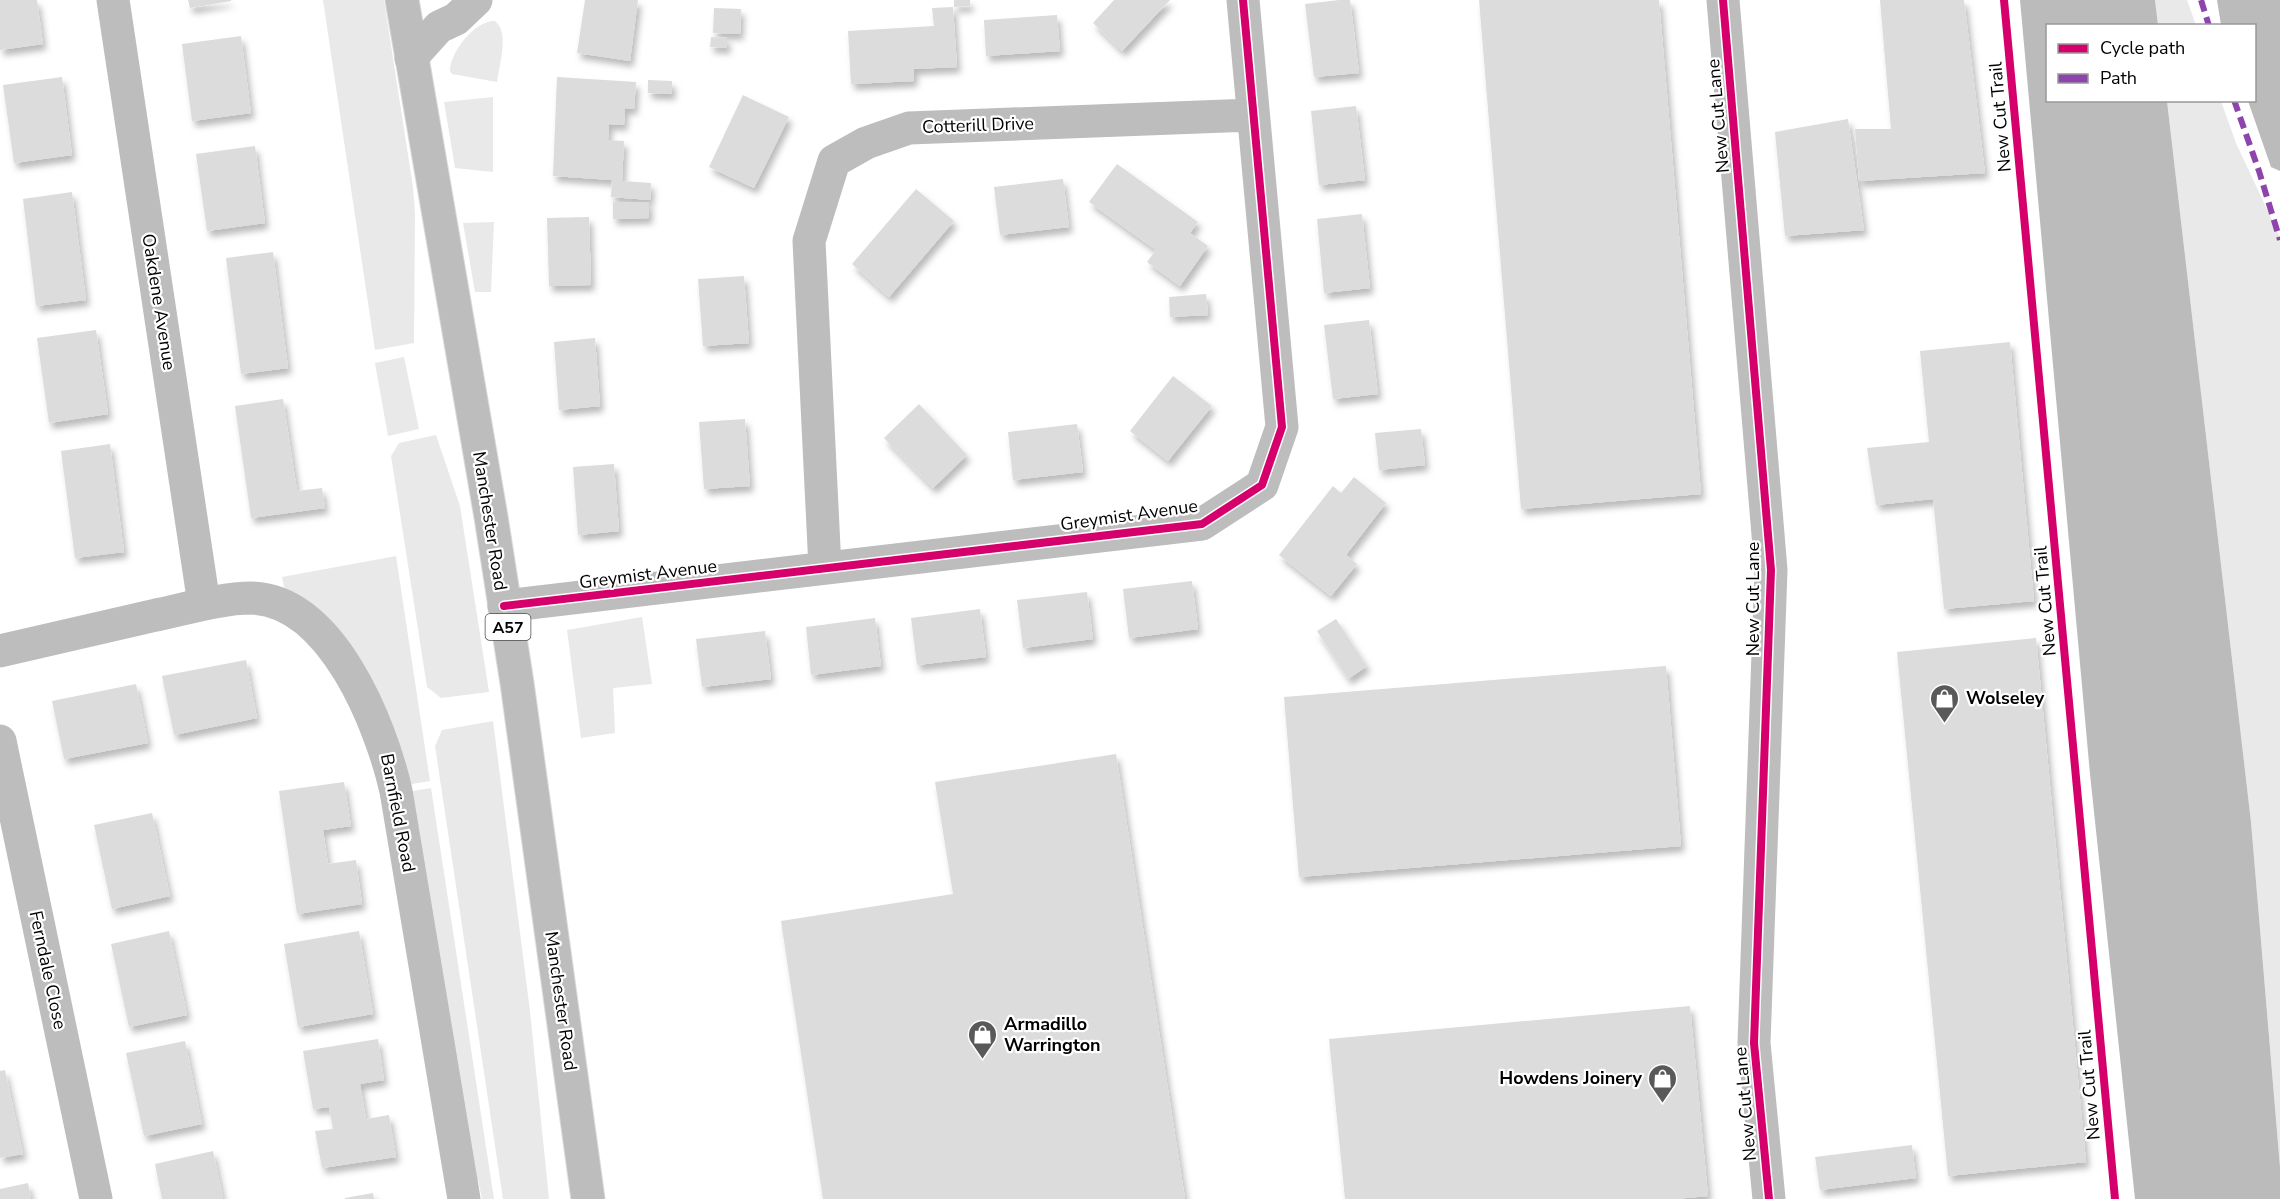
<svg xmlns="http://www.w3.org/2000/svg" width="2280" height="1199" viewBox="0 0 2280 1199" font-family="'Nunito Sans',sans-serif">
	<defs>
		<filter id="shadow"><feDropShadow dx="3.5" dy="6" stdDeviation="3" flood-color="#0004"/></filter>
	</defs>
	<rect width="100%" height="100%" fill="#fff"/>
	<path fill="#e9e9e9" d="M 323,0 L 384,0 L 413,187 L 415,214 L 414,343 L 375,350 Z
		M 2155,0 L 2187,0 L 2196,25 L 2158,25 Z
		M 495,21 C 510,33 499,65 497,82 L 452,74 L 450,71 C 450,52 475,20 495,21 Z
		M 493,97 L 493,172 L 455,168 L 444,102 Z
		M 2167,101 L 2221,101 L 2236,143 L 2280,237 L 2280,1167 L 2251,822 Z
		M 494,222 L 491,292 L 475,292 L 463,223 Z
		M 404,357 L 419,429 L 388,436 L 375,363 Z
		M 436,435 L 460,506 L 489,692 L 441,698 L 427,687 L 391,456 L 399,443 Z
		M 396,556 L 430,781 L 406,785 L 311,608 L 284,587 L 282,577 Z
		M 642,617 L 652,684 L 613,688 L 615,733 L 581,738 L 567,630 Z
		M 493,721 L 530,1011 L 549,1199 L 503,1199 L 435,746 L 442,730 Z
		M 431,788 L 494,1199 L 482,1199 L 478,1180 L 465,1182 L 407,792 Z"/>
	<path fill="#bbb" d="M 2020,0 L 2155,0 L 2158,25 L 2048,26 L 2048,100 L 2167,101 L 2251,822 L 2280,1167 L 2280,1199 L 2135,1199 L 2090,774 Z
		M 2217,0 L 2280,0 L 2280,171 L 2271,167 L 2248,101 L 2254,100 L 2254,26 L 2221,25 Z"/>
	<path fill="#dcdcdc" filter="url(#shadow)" d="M 0,0 L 37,0 L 43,44 L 0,50 Z
		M 188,0 L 231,0 L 231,1 L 190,8 Z
		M 585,0 L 638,0 L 630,61 L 577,53 Z
		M 954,0 L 970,0 L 970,6 L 954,7 Z
		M 1114,0 L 1170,0 L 1122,51 L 1093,23 Z
		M 1339,0 L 1350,0 L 1359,73 L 1314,77 L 1305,4 Z
		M 1479,0 L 1659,0 L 1701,494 L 1521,509 Z
		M 1880,0 L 1964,0 L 1985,173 L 1859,181 L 1855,129 L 1891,129 Z
		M 953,7 L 957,67 L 914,69 L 914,81 L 851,84 L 848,31 L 934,26 L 932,8 Z
		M 714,8 L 741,9 L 740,34 L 713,33 Z
		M 1057,15 L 1060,51 L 986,56 L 984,20 Z
		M 241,36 L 251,113 L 192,121 L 182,44 Z
		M 711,37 L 727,38 L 727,48 L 710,47 Z
		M 62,77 L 72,155 L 14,163 L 3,85 Z
		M 557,77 L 636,82 L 634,109 L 625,108 L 624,125 L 609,124 L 608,140 L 624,141 L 622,181 L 651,183 L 650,200 L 611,197 L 612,180 L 553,176 Z
		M 648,80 L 672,81 L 672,94 L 648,93 Z
		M 743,95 L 789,117 L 754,188 L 709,167 Z
		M 1356,106 L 1365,180 L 1319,185 L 1311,111 Z
		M 1848,119 L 1864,230 L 1785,236 L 1775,132 Z
		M 255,146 L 265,223 L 207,231 L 196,154 Z
		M 1117,164 L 1198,222 L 1190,233 L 1208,246 L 1180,286 L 1147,262 L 1156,250 L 1089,202 Z
		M 1063,179 L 1069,227 L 1000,235 L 994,187 Z
		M 916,189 L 954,221 L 889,297 L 852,264 Z
		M 72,192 L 86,300 L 36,306 L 23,199 Z
		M 613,202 L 649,202 L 649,218 L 613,219 Z
		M 1362,214 L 1370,288 L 1324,293 L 1317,219 Z
		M 589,217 L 591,285 L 549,286 L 547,218 Z
		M 273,252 L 288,368 L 241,374 L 226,258 Z
		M 744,276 L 749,343 L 703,346 L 698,279 Z
		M 1206,294 L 1208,315 L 1170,317 L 1169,297 Z
		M 1369,320 L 1378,394 L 1333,399 L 1324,325 Z
		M 96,330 L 108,414 L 49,423 L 37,338 Z
		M 595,338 L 600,406 L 559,410 L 554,342 Z
		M 2010,342 L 2034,601 L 1944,609 L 1933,499 L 1876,505 L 1867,448 L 1929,442 L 1920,351 Z
		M 1173,376 L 1212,406 L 1168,461 L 1130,431 Z
		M 283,399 L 297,491 L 322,488 L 325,508 L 251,518 L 235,406 Z
		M 919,404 L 967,455 L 933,488 L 884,438 Z
		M 745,419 L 750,486 L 704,489 L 699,422 Z
		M 1077,424 L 1083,472 L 1013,480 L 1008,432 Z
		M 1421,429 L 1425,465 L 1379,470 L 1375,433 Z
		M 110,444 L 124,552 L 75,558 L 61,451 Z
		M 614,464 L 619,531 L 578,535 L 573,467 Z
		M 1354,477 L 1386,503 L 1346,555 L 1357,564 L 1331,596 L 1279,555 L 1333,486 L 1341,493 Z
		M 1192,581 L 1198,629 L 1129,638 L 1123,589 Z
		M 1087,592 L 1093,639 L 1023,648 L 1017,600 Z
		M 980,609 L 986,657 L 917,665 L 911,618 Z
		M 875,618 L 881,666 L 811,675 L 806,627 Z
		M 1336,619 L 1367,666 L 1348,679 L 1317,631 Z
		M 765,631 L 771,679 L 702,687 L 696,639 Z
		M 2036,638 L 2086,1162 L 1948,1176 L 1897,652 Z
		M 246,660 L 257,718 L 174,735 L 162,676 Z
		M 1666,666 L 1681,846 L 1299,877 L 1284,697 Z
		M 136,684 L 148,743 L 64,759 L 52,701 Z
		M 1116,754 L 1185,1199 L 823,1199 L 781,921 L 953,894 L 935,782 Z
		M 344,782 L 351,826 L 323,830 L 328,864 L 356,860 L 362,904 L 297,914 L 279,791 Z
		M 152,813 L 170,896 L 112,909 L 94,825 Z
		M 169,931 L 187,1015 L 129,1027 L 111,944 Z
		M 359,931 L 373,1014 L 298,1027 L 284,944 Z
		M 1690,1006 L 1708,1196 L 1675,1199 L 1345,1199 L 1329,1039 Z
		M 378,1039 L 384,1080 L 360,1084 L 366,1119 L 389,1115 L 396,1157 L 322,1168 L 315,1131 L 333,1129 L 329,1107 L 313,1109 L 303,1051 Z
		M 185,1041 L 202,1124 L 144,1136 L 126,1053 Z
		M 5,1070 L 23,1154 L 0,1158 L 0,1071 Z
		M 1912,1145 L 1916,1178 L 1820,1190 L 1815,1157 Z
		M 213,1151 L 223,1199 L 162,1199 L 155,1164 Z
		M 28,1183 L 31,1199 L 0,1199 L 0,1189 Z
		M 373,1193 L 374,1199 L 345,1199 L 345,1198 Z"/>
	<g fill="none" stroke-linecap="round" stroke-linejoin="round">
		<defs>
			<path id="major" d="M 402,0 L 491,517 L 517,683 L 588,1199"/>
		</defs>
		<use href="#major" stroke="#dbdbdb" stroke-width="35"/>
		<path stroke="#bdbdbd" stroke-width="33" d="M 113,0 L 204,604
			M 1723,0 L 1771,570 L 1754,1043 L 1769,1199
			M 411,58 L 439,27 L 456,19 L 476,0
			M 825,568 L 809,241 L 834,161 L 866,143 L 909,128 L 1252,115
			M 504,606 L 1202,524 L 1262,485 L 1282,427 L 1243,0
			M 0,651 C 52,639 104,627 156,615 C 185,609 222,598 251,598 C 332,600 381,725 396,791 L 464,1199
			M 0,741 L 96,1199"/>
		<use href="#major" stroke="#bdbdbd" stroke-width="33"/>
		<path stroke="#8e44ad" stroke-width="6" stroke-dasharray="12 6" stroke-linecap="butt" d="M 2201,0 L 2209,26
			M 2234,100 L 2259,171 L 2280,240"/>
		<defs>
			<path id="cycleway" d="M 1723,0 L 1771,570 L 1754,1043 L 1769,1199
				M 2004,0 L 2115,1199
				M 504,606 L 1202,524 L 1262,485 L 1282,427 L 1243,0"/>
		</defs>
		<use href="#cycleway" stroke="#fff" stroke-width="11"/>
		<use href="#cycleway" stroke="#d6006c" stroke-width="8"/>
	</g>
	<defs>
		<symbol id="shop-pin" viewBox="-11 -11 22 30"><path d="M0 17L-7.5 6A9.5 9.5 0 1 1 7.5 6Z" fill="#595959" stroke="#fff"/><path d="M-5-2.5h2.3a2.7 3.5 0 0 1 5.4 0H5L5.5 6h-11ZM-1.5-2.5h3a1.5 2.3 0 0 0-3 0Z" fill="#fff"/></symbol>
	</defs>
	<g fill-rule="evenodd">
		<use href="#shop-pin" x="1928" y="682" width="33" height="45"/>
		<use href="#shop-pin" x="966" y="1018" width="33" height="45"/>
		<use href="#shop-pin" x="1646" y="1062" width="33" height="45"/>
	</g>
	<g text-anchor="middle" stroke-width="4.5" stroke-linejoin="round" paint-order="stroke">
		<rect fill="#fff" stroke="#4c4c4c" stroke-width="1.5" x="485.5" y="614" width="45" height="26" rx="4.5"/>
		<g font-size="16" font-weight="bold" fill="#000">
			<text x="508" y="633">A57</text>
		</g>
		<g font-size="18" fill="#000" stroke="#fff">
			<text transform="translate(1718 116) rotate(-95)" y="6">New Cut Lane</text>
			<text transform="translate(2000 117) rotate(-95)" y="6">New Cut Trail</text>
			<text transform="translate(978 125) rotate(-2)" y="6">Cotterill Drive</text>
			<text transform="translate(159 302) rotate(81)" y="6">Oakdene Avenue</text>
			<text transform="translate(1129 515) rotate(-8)" y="6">Greymist Avenue</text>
			<text transform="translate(490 521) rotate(81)" y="6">Manchester Road</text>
			<text transform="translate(648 574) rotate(-7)" y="6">Greymist Avenue</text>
			<text transform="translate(1753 599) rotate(-90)" y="6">New Cut Lane</text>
			<text transform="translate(2045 601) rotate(-95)" y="6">New Cut Trail</text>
			<text transform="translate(398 813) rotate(79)" y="6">Barnfield Road</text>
			<text transform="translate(48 970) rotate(78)" y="6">Ferndale Close</text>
			<text transform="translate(561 1001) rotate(82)" y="6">Manchester Road</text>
			<text transform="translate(2089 1085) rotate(-95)" y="6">New Cut Trail</text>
			<text transform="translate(1745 1104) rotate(-95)" y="6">New Cut Lane</text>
		</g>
		<g font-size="18" font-weight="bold" fill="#000" stroke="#fff" text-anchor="start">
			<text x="1966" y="704">Wolseley</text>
			<text x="1004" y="1030">Armadillo<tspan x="1004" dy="21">Warrington</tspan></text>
			<text x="1642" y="1084" text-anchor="end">Howdens Joinery</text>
		</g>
	</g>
	<rect x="2046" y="24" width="210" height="78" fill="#ffffff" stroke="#999999" stroke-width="1.5"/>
	<rect x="2058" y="44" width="30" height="9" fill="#d6006c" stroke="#999999" stroke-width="1.5"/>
	<text x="2100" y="54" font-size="18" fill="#000000">Cycle path</text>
	<rect x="2058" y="74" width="30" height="9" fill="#8e44ad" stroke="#999999" stroke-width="1.5"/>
	<text x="2100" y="84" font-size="18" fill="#000000">Path</text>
</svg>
